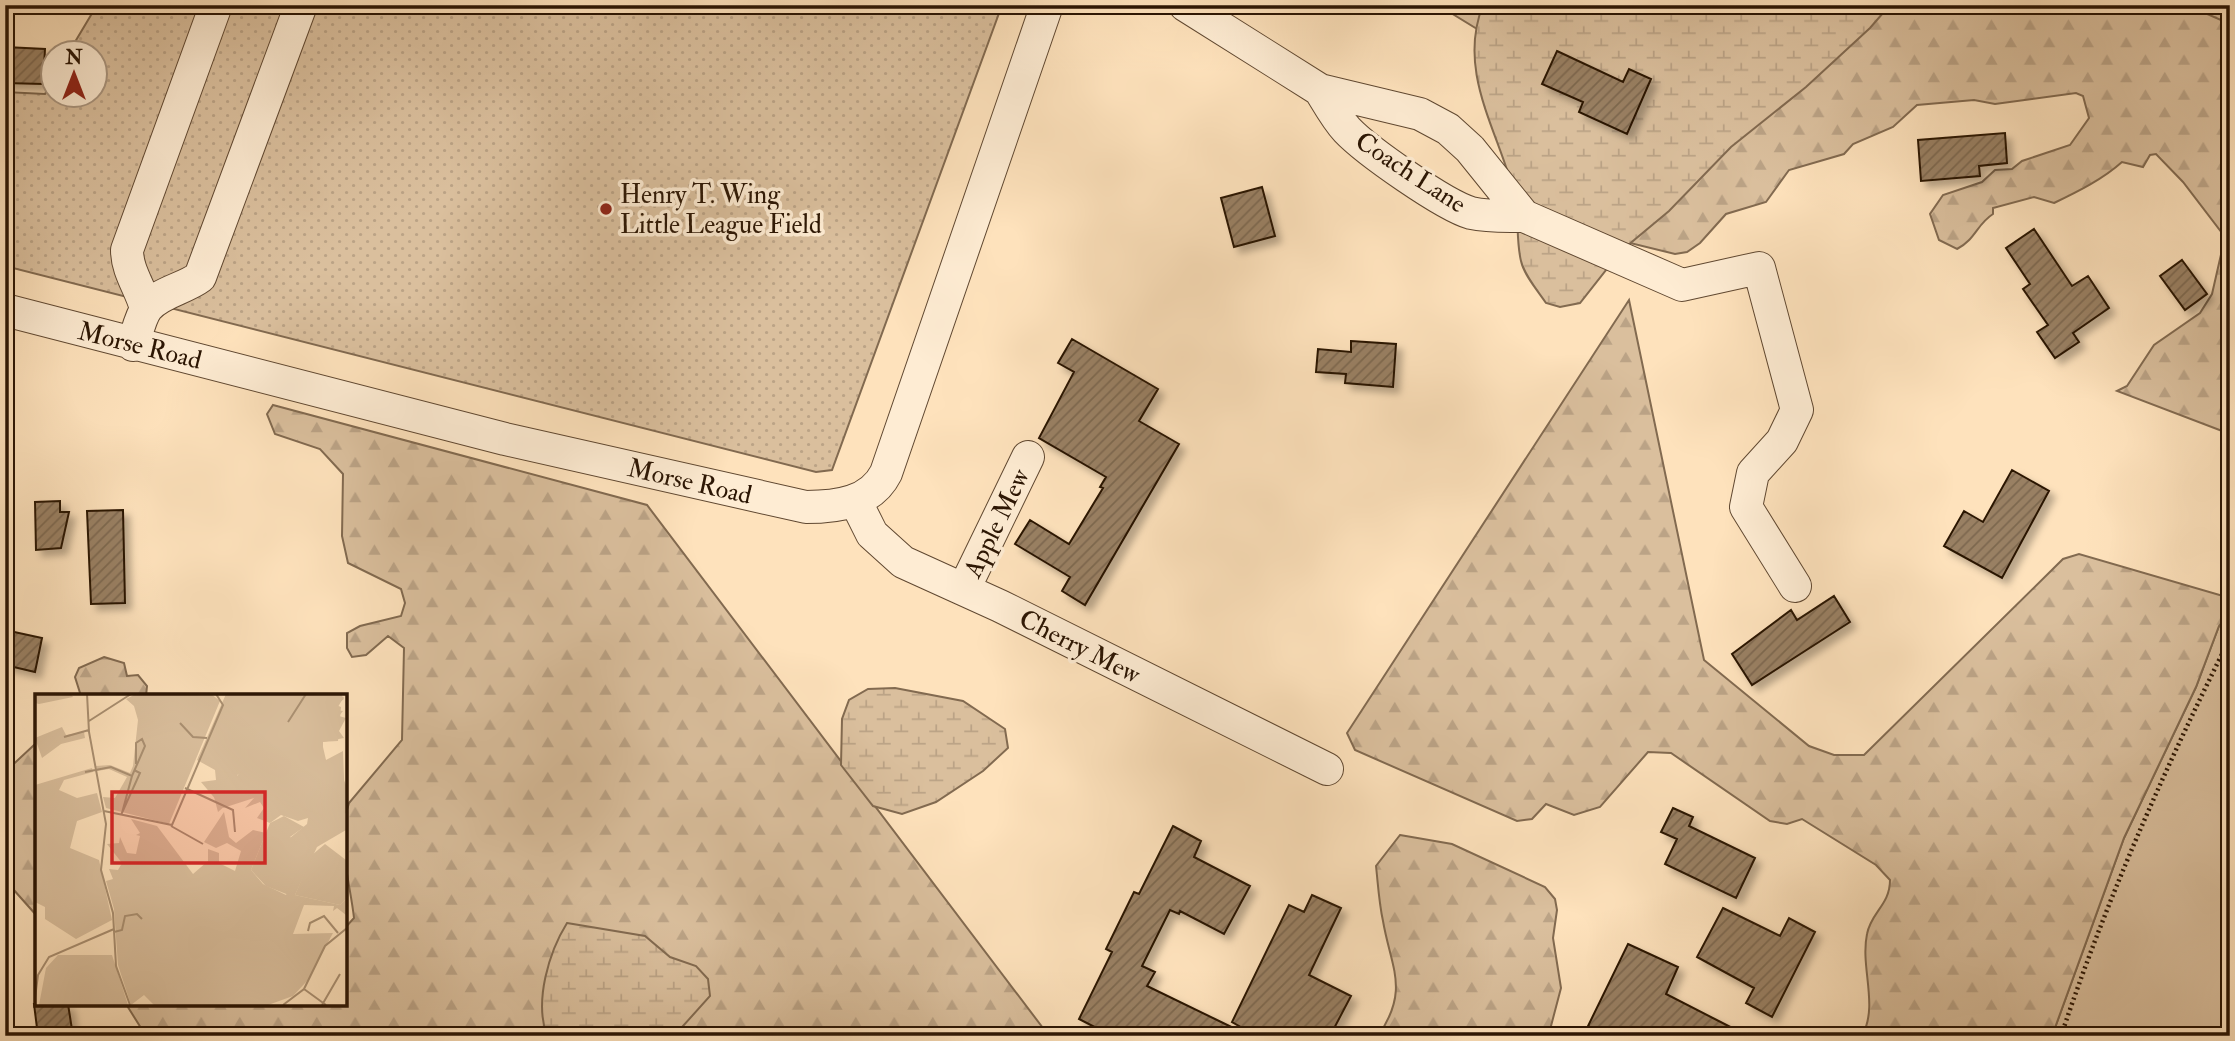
<svg xmlns="http://www.w3.org/2000/svg" width="2235" height="1041" viewBox="0 0 2235 1041" font-family="'IM FELL Double Pica',serif">
	<defs>
		<pattern id="forest-firs" width="22" height="20" patternUnits="userSpaceOnUse" patternTransform="scale(1.75)"><rect width="22" height="20" fill="#dabf9d"/><path d="M5 1l3.5 6h-7zM16 11l3.5 6h-7z" fill="#bba386"/></pattern>
		<pattern id="wetland-marsh" width="20" height="14" patternUnits="userSpaceOnUse" patternTransform="scale(1.75)"><rect width="20" height="14" fill="#dabf9d"/><path d="M1 5h8M5 5V1M11 12h8M15 12V8" fill="none" stroke="#bba386"/></pattern>
		<pattern id="park-dots" width="8" height="8" patternUnits="userSpaceOnUse" patternTransform="scale(1.75)"><rect width="8" height="8" fill="#dabf9d"/><path d="M2 2h.1M6 6h.1" fill="none" stroke="#bba386" stroke-width="1.8" stroke-linecap="round"/></pattern>
		<pattern id="building-hatch" width="6" height="6" patternUnits="userSpaceOnUse" patternTransform="scale(1.75)"><rect width="6" height="6" fill="#998063"/><path d="M-1 1l2-2M0 6l6-6M5 7l2-2" fill="none" stroke="#7d684f"/></pattern>
		<filter id="shadow"><feDropShadow dx="6" dy="6" stdDeviation="3.5" flood-color="#0004"/></filter>
	</defs>
	<rect width="100%" height="100%" fill="#fee2bc"/>
	<filter id="stains"><feTurbulence type="fractalNoise" baseFrequency=".00286" numOctaves="4"/><feColorMatrix values="0 0 0 0 .2 0 0 0 0 .09 0 0 0 0 .02 0 0 0 .5 -.17"/></filter>
	<radialGradient id="worn" r=".72"><stop offset=".6" stop-color="#630" stop-opacity="0"/><stop offset="1" stop-color="#630" stop-opacity=".3"/></radialGradient>
	<path fill="#dabf9d" stroke="#826a50" stroke-width="2" d="M 2230,613 L 2230,1036 L 2052,1036 L 2124,838 L 2196,687 L 2219,626 Z"/>
	<path fill="url(#forest-firs)" stroke="#826a50" stroke-width="2" d="M 1438,5 L 1505,5 L 1482,32 Z
		M 1646,5 L 2230,5 L 2230,434 L 2117,391 L 2127,386 L 2154,345 L 2200,313 L 2212,294 L 2225,237 L 2183,182 L 2156,154 L 2150,155 L 2143,167 L 2122,162 C 2103,179 2079,191 2054,203 L 2034,197 L 1993,208 L 1993,214 C 1977,224 1975,240 1957,249 L 1939,240 L 1930,214 L 1943,195 L 1982,182 L 1995,170 L 2012,169 L 2022,161 L 2070,145 L 2089,118 L 2083,96 L 2076,93 L 1995,104 L 1974,100 L 1917,105 L 1893,127 L 1853,144 L 1844,154 L 1789,170 L 1766,202 L 1726,214 L 1700,243 L 1687,252 L 1675,254 L 1622,241 Z
		M 1629,300 L 1704,660 L 1809,746 L 1834,755 L 1864,755 L 2063,559 L 2079,554 L 2230,598 L 2230,613 L 2219,626 L 2196,687 L 2124,838 L 2052,1036 L 1862,1036 C 1879,1005 1860,968 1867,934 C 1871,912 1890,905 1890,880 L 1876,865 L 1802,819 L 1787,824 L 1770,821 L 1671,753 L 1648,752 L 1600,807 L 1574,815 L 1546,804 L 1532,819 L 1517,821 L 1355,750 L 1347,733 Z
		M 273,405 L 647,505 L 1049,1036 L 146,1036 L 126,1004 L 345,1004 L 345,928 L 354,918 C 350,881 336,841 349,803 L 402,740 L 404,648 L 388,636 L 366,655 L 352,657 L 347,648 L 347,633 L 360,626 L 401,616 L 405,603 L 401,589 L 348,563 L 342,536 L 343,474 L 320,449 L 275,434 L 267,414 Z
		M 104,657 L 124,663 L 127,676 L 138,675 L 147,686 L 146,696 L 81,696 L 75,677 L 79,668 Z
		M 34,745 L 37,745 L 37,916 L 5,880 L 5,772 Z
		M 1400,835 L 1452,844 L 1545,887 L 1555,899 L 1557,910 L 1553,938 L 1561,988 L 1551,1026 L 1555,1036 L 1378,1036 C 1410,990 1391,968 1383,921 C 1379,903 1378,884 1376,866 Z"/>
	<path fill="url(#wetland-marsh)" stroke="#826a50" stroke-width="2" d="M 1483,5 L 1890,5 L 1870,28 L 1806,87 L 1731,147 L 1669,211 L 1621,251 L 1580,303 L 1560,307 L 1546,303 C 1538,291 1524,275 1521,261 C 1516,241 1519,218 1515,197 C 1500,133 1456,73 1483,5 Z
		M 895,688 L 963,701 L 1005,729 L 1008,748 L 983,771 L 936,802 L 902,814 L 873,806 L 841,765 L 842,719 L 849,700 L 868,689 Z
		M 567,923 L 645,936 L 670,957 L 696,966 L 708,979 L 710,996 L 674,1036 L 547,1036 C 534,1001 549,952 567,923 Z"/>
	<path fill="url(#park-dots)" stroke="#826a50" stroke-width="2" d="M 97,5 L 1002,5 L 832,470 L 816,472 L 5,266 L 5,92 L 45,94 L 52,82 L 52,94 L 94,94 L 94,52 L 69,52 Z
		M 1980,5 L 2230,5 L 2230,24 L 2205,13 L 1983,10 Z"/>
	<path fill="url(#building-hatch)" stroke="#2b1503" stroke-width="2" filter="url(#shadow)" d="M 5,47 L 45,49 L 43,84 L 5,83 Z
		M 1557,51 L 1623,82 L 1629,69 L 1651,79 L 1627,134 L 1579,112 L 1583,102 L 1542,84 Z
		M 2005,133 L 2007,163 L 1979,166 L 1980,176 L 1921,181 L 1918,140 Z
		M 1262,187 L 1275,236 L 1234,247 L 1221,198 Z
		M 2034,229 L 2072,286 L 2088,276 L 2109,308 L 2073,333 L 2079,342 L 2055,358 L 2037,332 L 2048,325 L 2023,289 L 2030,284 L 2006,248 Z
		M 2182,260 L 2207,294 L 2185,310 L 2160,276 Z
		M 1072,339 L 1158,389 L 1139,421 L 1179,444 L 1085,605 L 1062,591 L 1070,577 L 1015,544 L 1030,520 L 1069,544 L 1103,488 L 1100,487 L 1106,477 L 1039,438 L 1074,372 L 1058,363 Z
		M 1351,341 L 1396,344 L 1393,387 L 1345,383 L 1346,374 L 1316,372 L 1318,349 L 1351,352 Z
		M 2012,470 L 2049,491 L 2002,578 L 1944,546 L 1964,511 L 1983,522 Z
		M 60,501 L 60,512 L 69,512 L 61,548 L 36,550 L 35,502 Z
		M 123,510 L 125,603 L 91,604 L 87,511 Z
		M 1834,596 L 1850,622 L 1752,685 L 1732,654 L 1791,610 L 1797,620 Z
		M 5,630 L 42,638 L 35,672 L 5,665 Z
		M 1673,808 L 1693,817 L 1689,826 L 1755,858 L 1736,898 L 1665,864 L 1677,839 L 1661,832 Z
		M 1173,826 L 1201,841 L 1194,857 L 1250,886 L 1224,934 L 1180,911 L 1179,914 L 1170,910 L 1142,966 L 1155,972 L 1147,986 L 1250,1036 L 1112,1036 L 1079,1019 L 1112,952 L 1106,949 L 1134,892 L 1139,894 Z
		M 1312,895 L 1341,908 L 1309,975 L 1351,996 L 1330,1036 L 1257,1036 L 1232,1022 L 1289,905 L 1304,912 Z
		M 1723,908 L 1780,936 L 1789,918 L 1815,932 L 1772,1017 L 1746,1003 L 1754,988 L 1697,957 Z
		M 1628,944 L 1678,967 L 1666,994 L 1748,1036 L 1607,1036 L 1588,1026 Z
		M 34,1004 L 68,1004 L 73,1036 L 38,1036 Z"/>
	<g fill="none" stroke-linecap="round" stroke-linejoin="round">
		<defs>
			<path id="minor" d="M 1185,5 L 1320,90 L 1420,114 L 1448,129 L 1470,149 L 1524,216 L 1682,285 L 1759,268 L 1797,410 L 1782,441 L 1753,473 L 1746,507 L 1795,586
				M 1320,90 C 1328,103 1336,118 1347,130 C 1367,151 1444,205 1471,213 C 1489,217 1506,216 1524,216
				M 146,308 C 140,287 127,271 127,250 L 216,5
				M 5,310 L 505,439 L 806,507 C 837,507 871,503 886,473 L 1047,5
				M 133,345 C 137,334 140,317 147,308 C 160,292 184,289 200,277 L 301,5
				M 855,500 L 872,534 L 903,562 L 1000,606 L 1327,769
				M 964,589 L 1028,457"/>
		</defs>
		<use href="#minor" stroke="#604831" stroke-width="34"/>
		<path stroke="#2b1503" stroke-width="4.5" stroke-dasharray="2 3.5" stroke-linecap="butt" d="M 2061,1036 C 2107,898 2165,768 2230,638"/>
		<use href="#minor" stroke="#feecd3" stroke-width="32"/>
	</g>
	<circle fill="#8f2418" stroke="#feecd3" stroke-width="2.5" cx="606" cy="209" r="7"/>
	<g text-anchor="middle" stroke-width="7" stroke-linejoin="round" paint-order="stroke">
		<g font-size="26" fill="#2b1503" stroke="#feecd3">
			<text transform="translate(1411 172) rotate(33)" y="9">Coach Lane</text>
			<text transform="translate(140 345) rotate(14)" y="9">Morse Road</text>
			<text transform="translate(690 481) rotate(13)" y="9">Morse Road</text>
			<text transform="translate(996 523) rotate(-64)" y="9">Apple Mew</text>
			<text transform="translate(1080 646) rotate(27)" y="9">Cherry Mew</text>
		</g>
		<g font-size="26" fill="#2b1503" stroke="#feecd3" text-anchor="start">
			<text x="620" y="203">Henry T. Wing<tspan x="620" dy="30">Little League Field</tspan></text>
		</g>
	</g>
	<g transform="translate(35 694)">
		<rect width="312" height="312" fill="#fee2bc"/>
		<path d="M 27,33 L 31,41 L 49,38 L 50,44 L 26,50 L 7,64 L 0,44 ZM 249,122 L 269,133 L 255,143 L 276,155 L 254,201 L 231,192 L 216,176 L 235,129 ZM 290,150 L 311,166 L 311,205 L 305,211 L 260,201 L 277,161 Z" fill="#dabf9d"/>
		<path d="M 191,0 L 246,0 L 202,82 L 272,0 L 309,3 L 301,16 L 308,17 L 304,22 L 311,24 L 304,37 L 309,44 L 288,48 L 288,53 L 291,66 L 308,57 L 311,136 L 282,153 L 260,201 L 305,211 L 311,205 L 311,221 L 302,214 L 298,217 L 299,212 L 269,211 L 258,240 L 298,239 L 272,287 L 258,302 L 233,311 L 119,311 L 109,301 L 96,311 L 83,271 L 79,215 L 71,187 L 78,185 L 74,175 L 83,176 L 87,169 L 72,150 L 84,149 L 85,143 L 92,159 L 101,160 L 105,142 L 101,141 L 105,139 L 96,125 L 122,132 L 158,180 L 173,167 L 173,155 L 184,159 L 184,169 L 200,177 L 206,157 L 192,149 L 181,154 L 169,148 L 189,118 L 194,143 L 201,149 L 218,136 L 231,139 L 216,176 L 228,190 L 251,201 L 275,155 L 255,144 L 272,130 L 273,124 L 263,127 L 246,121 L 235,129 L 222,124 L 229,114 L 225,108 L 210,114 L 219,104 L 188,114 L 166,88 L 181,86 L 180,76 L 162,66 ZM 23,261 L 77,261 L 93,311 L 4,311 L 11,274 Z" fill="#dabf9d"/>
		<path d="M 2,0 L 36,0 L 38,3 L 4,10 L 0,9 ZM 284,44 L 289,65 L 302,71 L 311,91 L 311,120 L 298,103 L 286,120 L 243,109 L 241,102 ZM 195,81 L 209,89 L 209,95 L 183,118 L 178,99 ZM 115,268 L 134,270 L 157,294 L 142,287 L 128,292 L 110,287 L 109,276 Z" fill="#dabf9d"/>
		<path d="M 101,0 L 176,0 L 185,7 L 134,130 L 71,114 L 68,103 L 80,104 L 92,83 L 74,75 L 62,77 L 61,72 L 75,71 L 95,79 L 98,72 L 103,26 L 99,12 L 91,5 ZM 195,0 L 306,0 L 309,5 L 301,11 L 306,13 L 303,47 L 285,48 L 291,68 L 282,69 L 288,122 L 228,98 L 213,98 L 200,74 L 195,79 L 184,77 L 163,64 ZM 57,74 L 58,78 L 29,86 L 24,96 L 42,104 L 62,99 L 67,118 L 42,127 L 35,154 L 64,166 L 77,226 L 41,245 L 10,225 L 10,213 L 0,208 L 0,91 Z" fill="#dabf9d"/>
		<path fill="none" stroke="#aa9072" stroke-width="2" d="M 52,0 L 54,38 L 71,130 L 66,176 L 78,219 L 81,272 L 95,311M 54,27 L 96,0M 253,28 L 271,0M 145,29 L 158,43 L 172,44M 29,43 L 54,36M 50,78 L 76,73 L 97,82 L 110,52 L 107,45 L 101,49 L 101,70M 150,94 L 198,116 L 200,138M 69,117 L 137,131 L 188,11 L 181,0M 87,119 L 97,82M 86,121 L 105,79 L 99,76M 136,132 L 168,150M 273,237 L 275,229 L 289,222 L 303,239M 79,238 L 87,236 L 90,222 L 102,220 L 107,225M 269,295 L 291,311M 0,304 L 3,281 L 14,263 L 79,235M 248,311 L 269,295 L 290,252 L 312,234M 287,311 L 305,280"/>
		<path fill="#d62828" fill-opacity="0.15" stroke="#d62828" stroke-width="3.5" d="M 77,98 L 230,98 L 230,169 L 77,169 Z"/>
		<rect width="312" height="312" fill="none" stroke="#2b1503" stroke-width="3.5"/>
	</g>
	<rect width="2235" height="1041" fill="none" stroke="#fee2bc" stroke-width="28"/>
	<rect x="7" y="7" width="2221" height="1027" fill="none" stroke="#2b1503" stroke-width="3.5"/>
	<rect x="14" y="14" width="2207" height="1013" fill="none" stroke="#2b1503" stroke-width="2"/>
	<g transform="translate(74 74)"><circle r="33" fill="#feecd3" stroke="#aa9680" stroke-width="2"/>
	<path d="M0-5L12 26L0 18L-12 26Z" fill="#8f2418"/>
	<text y="-10" font-size="19" font-weight="bold" text-anchor="middle" fill="#2b1503">N</text>
	</g>
	<rect width="100%" height="100%" filter="url(#stains)"/>
	<rect width="100%" height="100%" fill="url(#worn)"/>
</svg>
